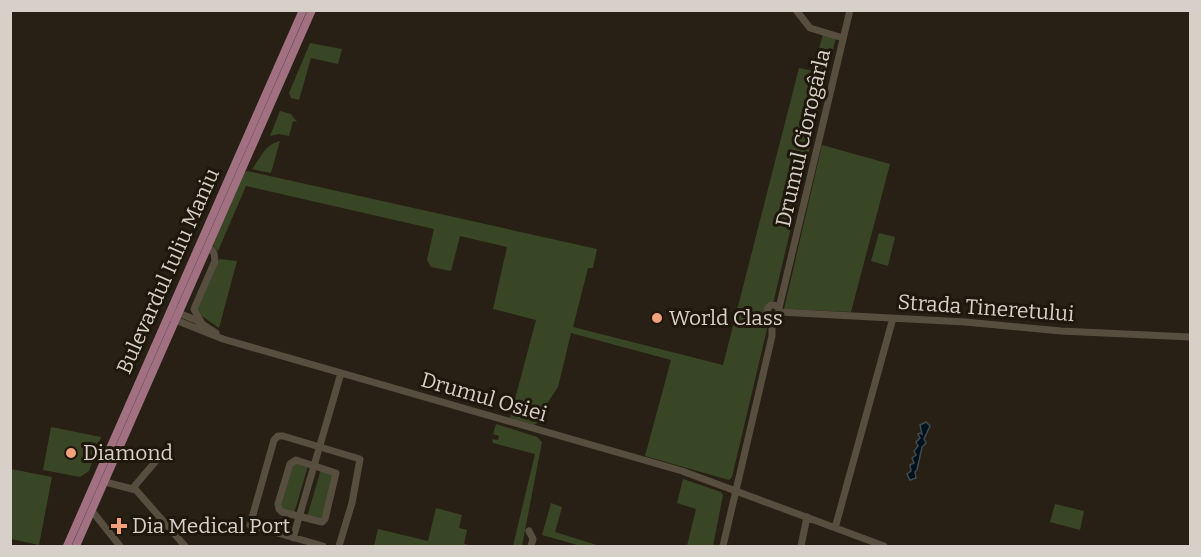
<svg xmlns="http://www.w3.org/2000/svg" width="1201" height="557" viewBox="0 0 1201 557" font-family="Bitter,serif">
	<rect width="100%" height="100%" fill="#282014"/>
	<path fill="#394626" d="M 823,34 L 836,37 L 732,477 L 729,480 L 645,456 L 671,360 L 571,333 L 558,387 L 548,402 L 541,421 L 534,425 L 510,418 L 536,320 L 493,309 L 507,247 L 460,236 L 451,271 L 431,267 L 427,260 L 434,229 L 246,186 L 218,251 L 214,248 L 213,243 L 244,173 L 247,171 L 597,249 L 593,268 L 588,268 L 573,327 L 723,365 L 799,68 L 813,71 Z
		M 310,43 L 342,49 L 338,64 L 311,58 L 299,100 L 291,98 L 289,93 Z
		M 280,111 L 291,114 L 297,122 L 293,121 L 289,136 L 279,134 L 270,136 Z
		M 280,141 L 271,173 L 252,169 C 261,158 264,145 280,141 Z
		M 822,145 L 890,164 L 851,312 L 784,309 Z
		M 879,233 L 895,237 L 888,266 L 871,261 Z
		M 220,259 L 237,261 L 219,328 L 202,316 L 197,307 L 217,262 Z
		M 496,424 L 537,437 L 542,442 L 522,546 L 513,546 L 535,454 L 493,443 L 492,439 L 498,440 L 499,436 L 493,434 Z
		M 51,427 L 101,437 L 89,471 L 80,477 L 43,470 Z
		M 295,463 L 308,466 L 294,513 L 284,511 L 281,506 L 293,465 Z
		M 11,469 L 52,477 L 39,545 L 11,539 Z
		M 321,469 L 334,475 L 322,518 L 320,520 L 307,517 Z
		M 683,479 L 721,492 L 723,495 L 713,546 L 687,546 L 696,509 L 677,503 Z
		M 551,503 L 562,507 L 555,532 L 600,546 L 581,546 L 542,535 Z
		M 1055,504 L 1084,511 L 1080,530 L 1050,522 Z
		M 436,508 L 462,515 L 459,528 L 467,530 L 464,544 L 474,546 L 374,546 L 378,529 L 428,541 Z"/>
	<path fill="#00111e" stroke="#404a51" stroke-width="1.5" d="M 926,422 L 930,426 L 924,439 L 926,443 L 922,447 L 917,470 L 915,472 L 916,478 L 910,480 L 907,474 L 911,471 L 910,465 L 914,463 L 912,458 L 916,455 L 914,451 L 918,446 L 916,442 L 920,438 L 918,434 L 920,433 L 922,434 L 920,425 Z"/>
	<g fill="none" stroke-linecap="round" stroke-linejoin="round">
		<path stroke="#574e40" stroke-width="7" d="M 796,10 L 810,28 L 843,38
			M767 311a6 6 0 1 1 12 0a6 6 0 1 1-12 0Z
			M 779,308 L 850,10
			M 176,312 L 196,320 L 216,333
			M 779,312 L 965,322 L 1061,331 L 1190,337
			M 173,319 L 223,339 L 682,471 L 884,546
			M 202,324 L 194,309 L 215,261 L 214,253 L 208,246
			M 296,460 L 336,473 L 325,519 L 322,522 L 282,512 L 279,509 L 278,504 L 290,464 Z
			M 105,482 L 136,490 L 185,546
			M 132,489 L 156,461
			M 92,511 L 120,546
			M 835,528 L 893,318
			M 529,531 L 533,539 L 531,546
			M 293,538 L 341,373
			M 323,546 L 250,525 L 274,440 L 278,436 L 283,436 L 360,459 L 352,503 L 339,546
			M 723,546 L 772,336 L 772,317
			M 801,546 L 807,517"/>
		<path stroke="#a17182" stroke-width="8" d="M 67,546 L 303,10
			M 76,546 L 312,10"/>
	</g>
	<g fill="#f1a27b" stroke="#1f170b" stroke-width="2">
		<circle cx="657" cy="318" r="6"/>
		<circle cx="71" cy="453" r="6"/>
		<path d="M116 517h6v6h6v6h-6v6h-6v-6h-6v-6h6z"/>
	</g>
	<g text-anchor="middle" stroke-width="6" stroke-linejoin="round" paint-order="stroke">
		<g font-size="21" fill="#d6d0c9" stroke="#1f170b">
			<text transform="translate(803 138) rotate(-77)" y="7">Drumul Ciorogârla</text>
			<text transform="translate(168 271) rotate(-66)" y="7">Bulevardul Iuliu Maniu</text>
			<text transform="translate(986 308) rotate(4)" y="7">Strada Tineretului</text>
			<text transform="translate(484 397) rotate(16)" y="7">Drumul Osiei</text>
		</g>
		<g font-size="21" fill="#d6d0c9" stroke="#1f170b" text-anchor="start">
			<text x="669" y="325">World Class</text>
			<text x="83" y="460">Diamond</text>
			<text x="132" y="533">Dia Medical Port</text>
		</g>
	</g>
	<rect width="1201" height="557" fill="none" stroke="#d6d0c9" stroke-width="24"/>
</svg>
